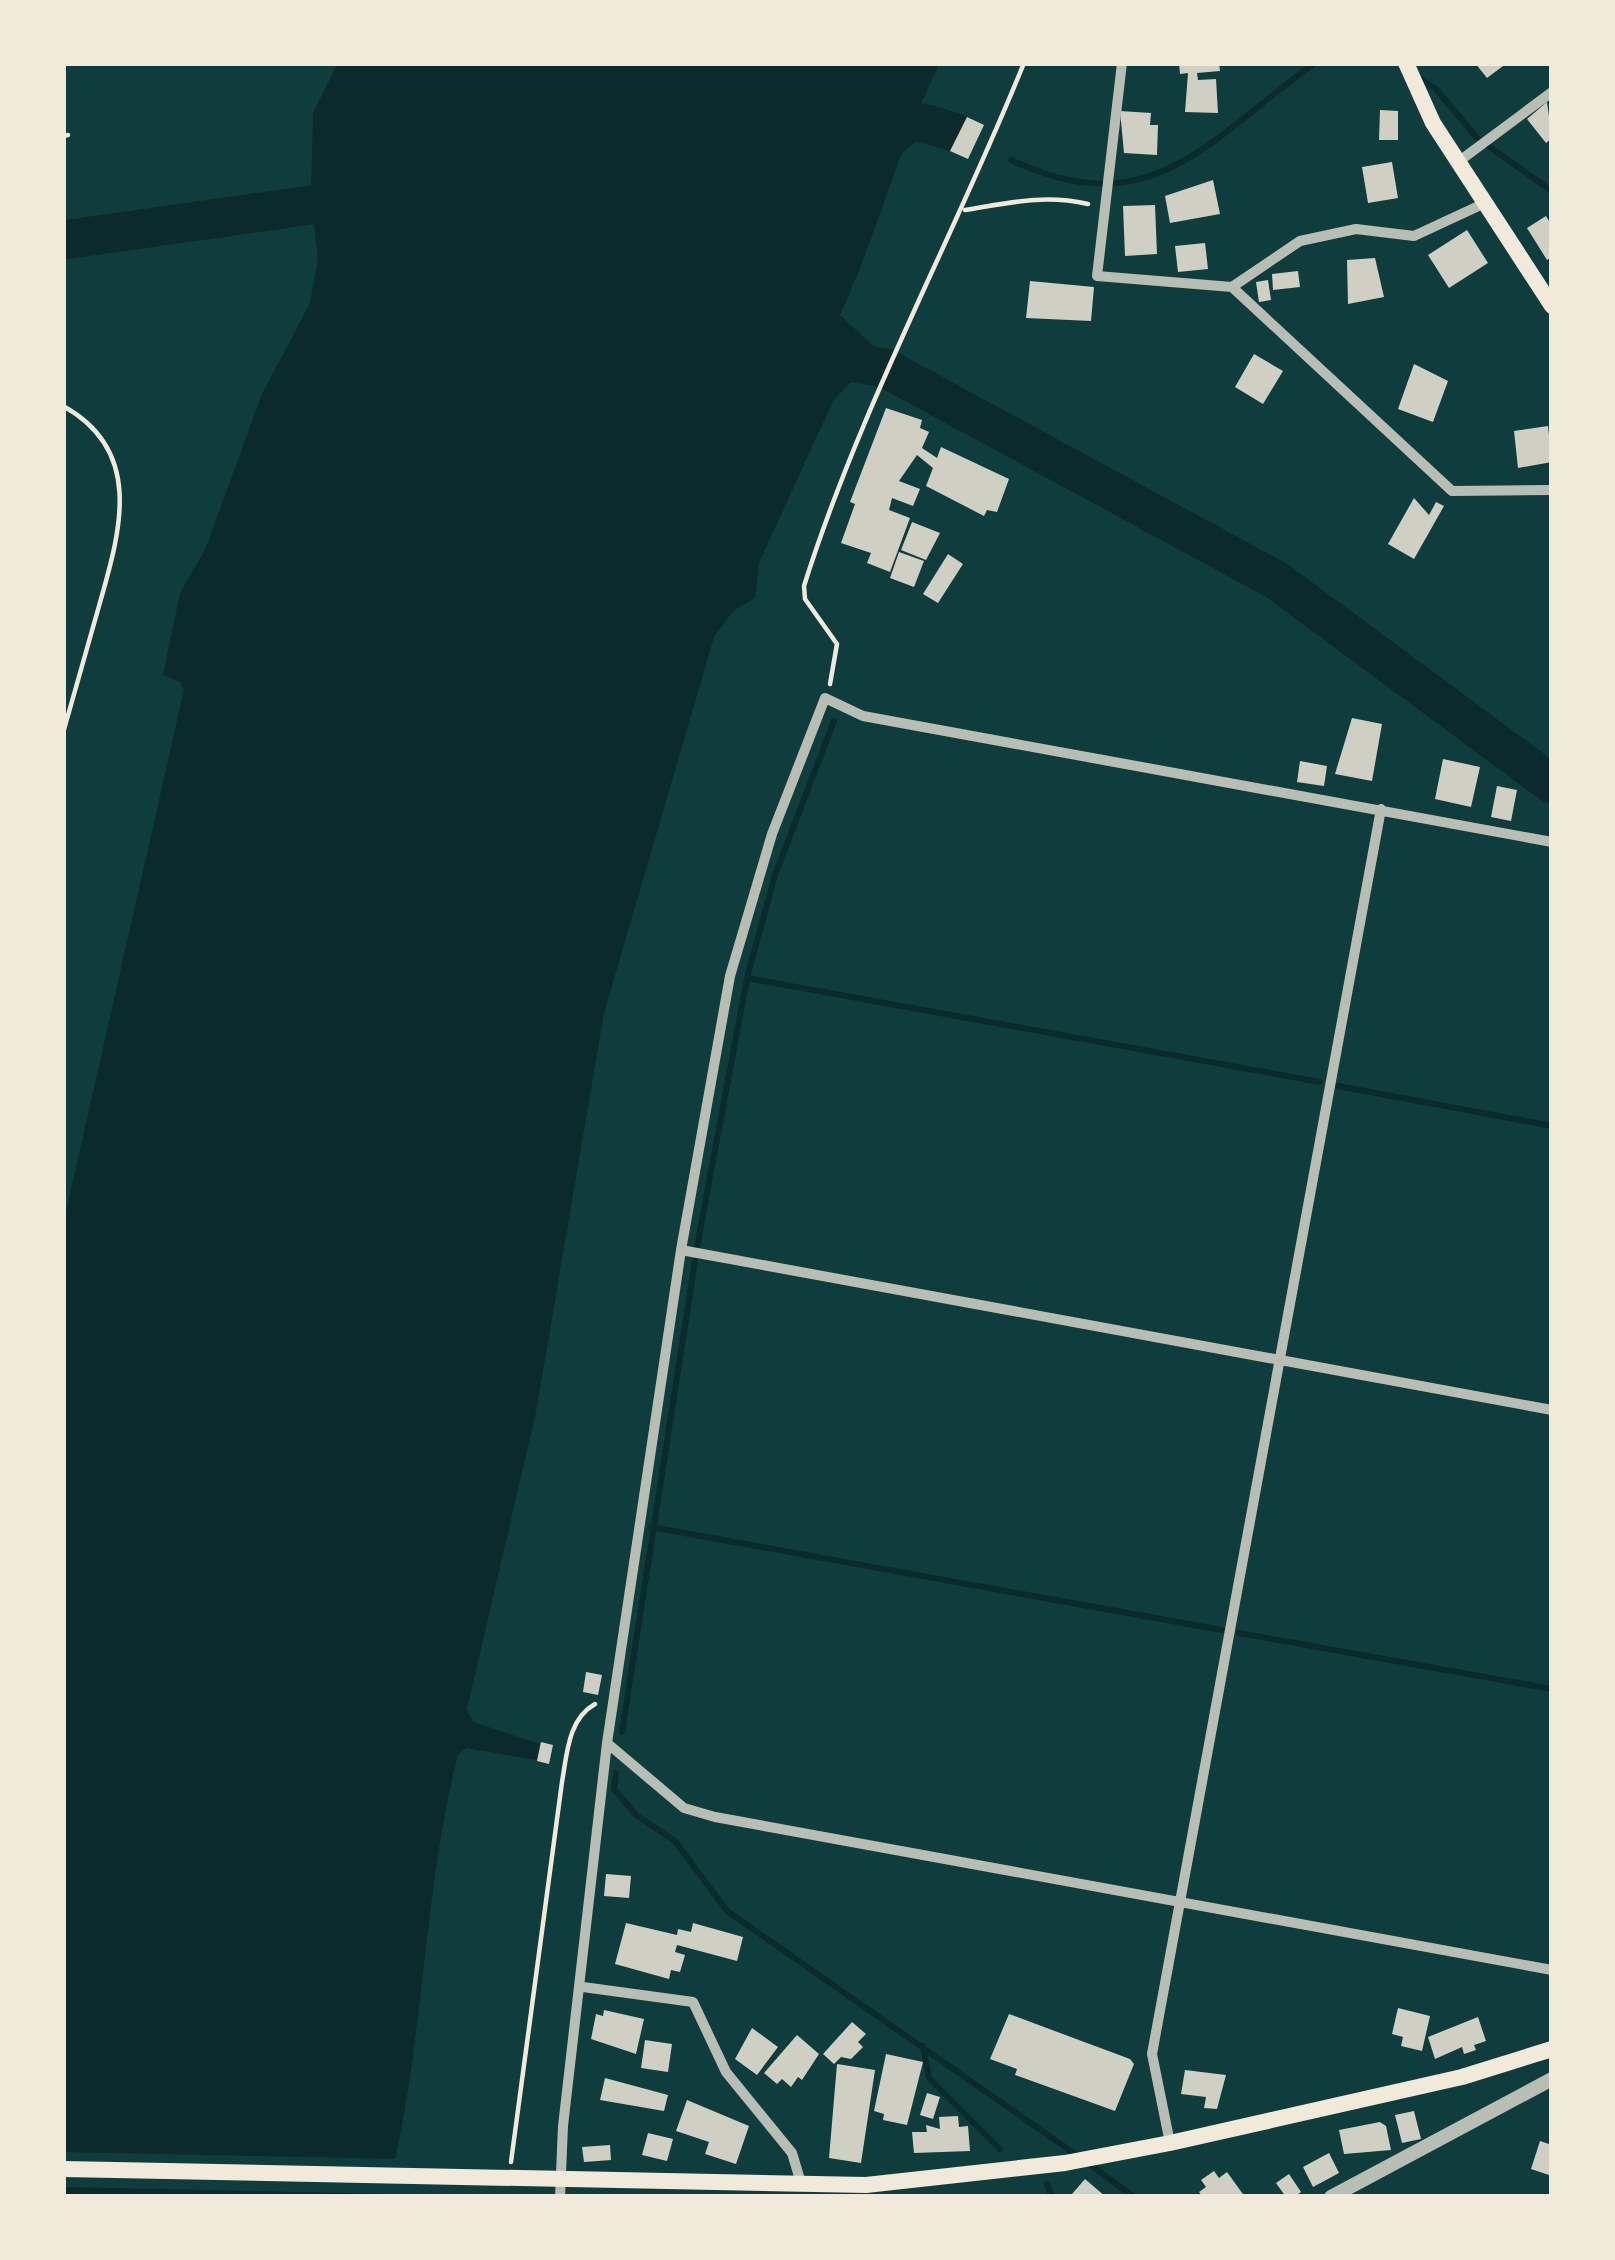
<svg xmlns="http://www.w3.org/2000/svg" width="1615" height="2260" viewBox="0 0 1615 2260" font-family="'Times New Roman',serif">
	<rect width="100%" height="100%" fill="#0f3d3e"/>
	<path fill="#0a2a2b" d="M 338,63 L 940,63 C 899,144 878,233 840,315 L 883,355 L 874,376 L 856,377 L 833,401 L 759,563 L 755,598 L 733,611 L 714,637 L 604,1013 L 536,1412 L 467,1709 L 473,1722 L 540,1744 L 536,1760 L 467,1748 L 458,1754 C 421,1900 425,2051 386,2197 L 63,2197 L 63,1225 L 184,690 L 180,682 L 163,675 L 180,593 L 205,550 L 262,394 L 310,303 L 318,259 L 311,198 L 313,113 Z"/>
	<path fill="#0f3d3e" d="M 63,2152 L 402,2159 L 393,2194 L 63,2187 Z"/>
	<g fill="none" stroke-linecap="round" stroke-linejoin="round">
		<path stroke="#0a2a2b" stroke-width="6" d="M 1419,78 L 1436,89 L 1477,138 L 1552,191
			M 1011,160 C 1153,227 1209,138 1315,63
			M 747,978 L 1320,1082
			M 1338,1086 L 1552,1126
			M 697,1247 L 747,978 L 775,875 L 834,721
			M 651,1527 L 1222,1630
			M 1239,1633 L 1552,1689
			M 622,1732 L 695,1261
			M 616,1773 L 614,1789 L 636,1815 L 675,1841 L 727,1911 L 1078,2156
			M 923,2046 L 929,2078 L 1000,2149
			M 1089,2164 L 1134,2197
			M 1047,2184 L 1052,2197"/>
		<path stroke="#0a2a2b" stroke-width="39" d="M 878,151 C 912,114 912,119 959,134
			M 63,240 L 361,198
			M 824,358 L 885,368 L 1276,580 L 1552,784"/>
	</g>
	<path fill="#cfcfc3" d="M 1179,63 L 1219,63 L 1220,71 L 1197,73 L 1198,80 L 1216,79 L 1218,113 L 1185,112 L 1188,73 L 1180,74 Z
		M 1475,63 L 1507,63 L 1487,78 Z
		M 1547,102 L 1552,138 L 1546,143 L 1527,119 Z
		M 1380,110 L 1398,111 L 1398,140 L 1379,140 Z
		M 1120,111 L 1151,113 L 1150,125 L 1158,125 L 1157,155 L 1124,153 Z
		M 967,117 L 984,125 L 968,159 L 950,151 Z
		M 1392,162 L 1398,198 L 1368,203 L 1362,167 Z
		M 1213,180 L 1220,214 L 1170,223 L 1165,196 Z
		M 1155,205 L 1157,254 L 1125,256 L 1123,206 Z
		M 1546,216 L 1552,226 L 1552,257 L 1547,260 L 1527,228 Z
		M 1467,230 L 1488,263 L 1449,288 L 1428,255 Z
		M 1205,243 L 1208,269 L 1178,272 L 1175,246 Z
		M 1375,258 L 1384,297 L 1348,304 L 1347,260 Z
		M 1298,271 L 1300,287 L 1273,290 L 1272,274 Z
		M 1268,280 L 1271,300 L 1259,302 L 1256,282 Z
		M 1030,281 L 1094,287 L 1091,321 L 1026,318 Z
		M 1254,354 L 1283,371 L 1263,404 L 1235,387 Z
		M 1414,364 L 1448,381 L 1433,422 L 1398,409 Z
		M 886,408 L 922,420 L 920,428 L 929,432 L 922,448 L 937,458 L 941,447 L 1009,479 L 997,512 L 987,510 L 984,516 L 926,486 L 933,468 L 917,455 L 899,481 L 920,489 L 913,506 L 892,498 L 889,510 L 910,518 L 890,572 L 867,563 L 871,553 L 841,543 L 855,504 L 850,502 Z
		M 1548,426 L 1552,462 L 1518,468 L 1514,431 Z
		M 1414,498 L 1429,515 L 1436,502 L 1444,506 L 1414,559 L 1388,544 Z
		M 912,522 L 940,533 L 926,560 L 901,550 Z
		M 899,552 L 924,561 L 914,587 L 890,578 Z
		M 948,554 L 963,564 L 938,603 L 923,594 Z
		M 1352,718 L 1382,724 L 1372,781 L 1335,774 Z
		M 1443,759 L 1480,767 L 1471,807 L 1435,799 Z
		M 1300,761 L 1327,766 L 1324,786 L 1297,782 Z
		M 1497,786 L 1517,790 L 1511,821 L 1491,817 Z
		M 586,1672 L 602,1675 L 598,1695 L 583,1692 Z
		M 541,1742 L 553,1745 L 549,1764 L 537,1761 Z
		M 606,1874 L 631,1876 L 629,1898 L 604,1896 Z
		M 626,1923 L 677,1935 L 678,1929 L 691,1932 L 693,1923 L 743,1937 L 737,1961 L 677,1945 L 675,1952 L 685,1955 L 680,1972 L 671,1970 L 669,1979 L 615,1964 Z
		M 1398,2008 L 1430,2016 L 1422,2051 L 1401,2046 L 1403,2037 L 1392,2034 Z
		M 604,2010 L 644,2019 L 636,2054 L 591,2039 L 596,2014 L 603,2016 Z
		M 1009,2014 L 1130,2059 L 1134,2064 L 1115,2111 L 1015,2075 L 1017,2069 L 990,2059 Z
		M 1478,2017 L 1486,2041 L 1474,2045 L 1476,2050 L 1464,2054 L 1462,2047 L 1435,2059 L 1428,2037 Z
		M 852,2022 L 866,2034 L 858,2042 L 863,2047 L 851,2059 L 841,2057 L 834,2064 L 823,2054 Z
		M 752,2028 L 778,2047 L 757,2075 L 735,2059 Z
		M 797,2035 L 819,2054 L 802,2080 L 798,2077 L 791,2087 L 782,2079 L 777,2084 L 764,2073 Z
		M 645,2040 L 672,2044 L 668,2072 L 641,2068 Z
		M 886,2054 L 923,2062 L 907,2125 L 883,2120 L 884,2114 L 874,2111 Z
		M 837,2064 L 875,2070 L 861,2163 L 829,2158 Z
		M 1185,2070 L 1226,2075 L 1217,2109 L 1204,2108 L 1206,2097 L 1181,2094 Z
		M 605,2078 L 668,2095 L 664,2111 L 600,2100 Z
		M 927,2093 L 940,2097 L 933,2119 L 920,2115 Z
		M 687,2100 L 749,2126 L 736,2164 L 705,2154 L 709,2142 L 676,2131 Z
		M 1414,2111 L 1421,2139 L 1402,2143 L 1395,2115 Z
		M 958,2116 L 959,2127 L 968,2126 L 970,2151 L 914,2153 L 912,2132 L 927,2132 L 926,2125 L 940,2129 L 939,2117 Z
		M 1380,2122 L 1386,2126 L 1391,2150 L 1344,2154 L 1339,2130 Z
		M 648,2133 L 673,2139 L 667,2161 L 642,2155 Z
		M 1540,2141 L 1552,2145 L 1552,2176 L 1531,2169 Z
		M 610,2145 L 611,2160 L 584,2162 L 582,2147 Z
		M 1329,2153 L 1339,2173 L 1313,2187 L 1303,2167 Z
		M 1214,2171 L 1219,2178 L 1227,2172 L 1245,2197 L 1203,2197 L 1199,2192 L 1206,2187 L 1201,2180 Z
		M 1289,2174 L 1301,2192 L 1294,2197 L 1286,2197 L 1276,2183 Z
		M 1085,2179 L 1106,2197 L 1075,2197 L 1072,2194 Z"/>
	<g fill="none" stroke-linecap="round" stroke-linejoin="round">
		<path stroke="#f1e9da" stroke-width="4.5" d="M 63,136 L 68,135
			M 965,210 C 1009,203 1043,194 1088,204
			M 63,406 C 145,451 120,532 99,606 C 87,648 75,691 63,733
			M 830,684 L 837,644 L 805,599 L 804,586 C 861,405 953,239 1024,63
			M 511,2162 L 562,1782 C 567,1754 568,1719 595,1704"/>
		<path stroke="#b8beb3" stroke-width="10" d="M 1122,63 L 1097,276 L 1232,287 L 1452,491 L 1552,490
			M 1458,162 L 1552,92
			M 1232,287 L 1300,241 L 1356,229 L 1414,236 L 1485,203
			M 681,1250 L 1552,1410
			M 607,1743 L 684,1808 L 715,1817 L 1552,1970
			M 583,1987 L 693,2002 L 726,2072 L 792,2153 L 801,2183
			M 1170,2143 L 1152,2054 L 1381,809
			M 560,2197 L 563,2126 L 607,1743 L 681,1250 L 730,976 L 772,834 L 825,698 L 863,716 L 1552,842"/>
		<path stroke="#b8beb3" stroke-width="14" d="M 1331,2197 L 1552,2079"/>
		<path stroke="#f1e9da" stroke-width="16" d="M 1406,63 L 1433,123 L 1552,306
			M 63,2169 L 866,2185 L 1065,2163 L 1170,2143 L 1462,2077 L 1552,2049"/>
	</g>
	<rect width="1615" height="2260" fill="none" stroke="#f1e9da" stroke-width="132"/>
</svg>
